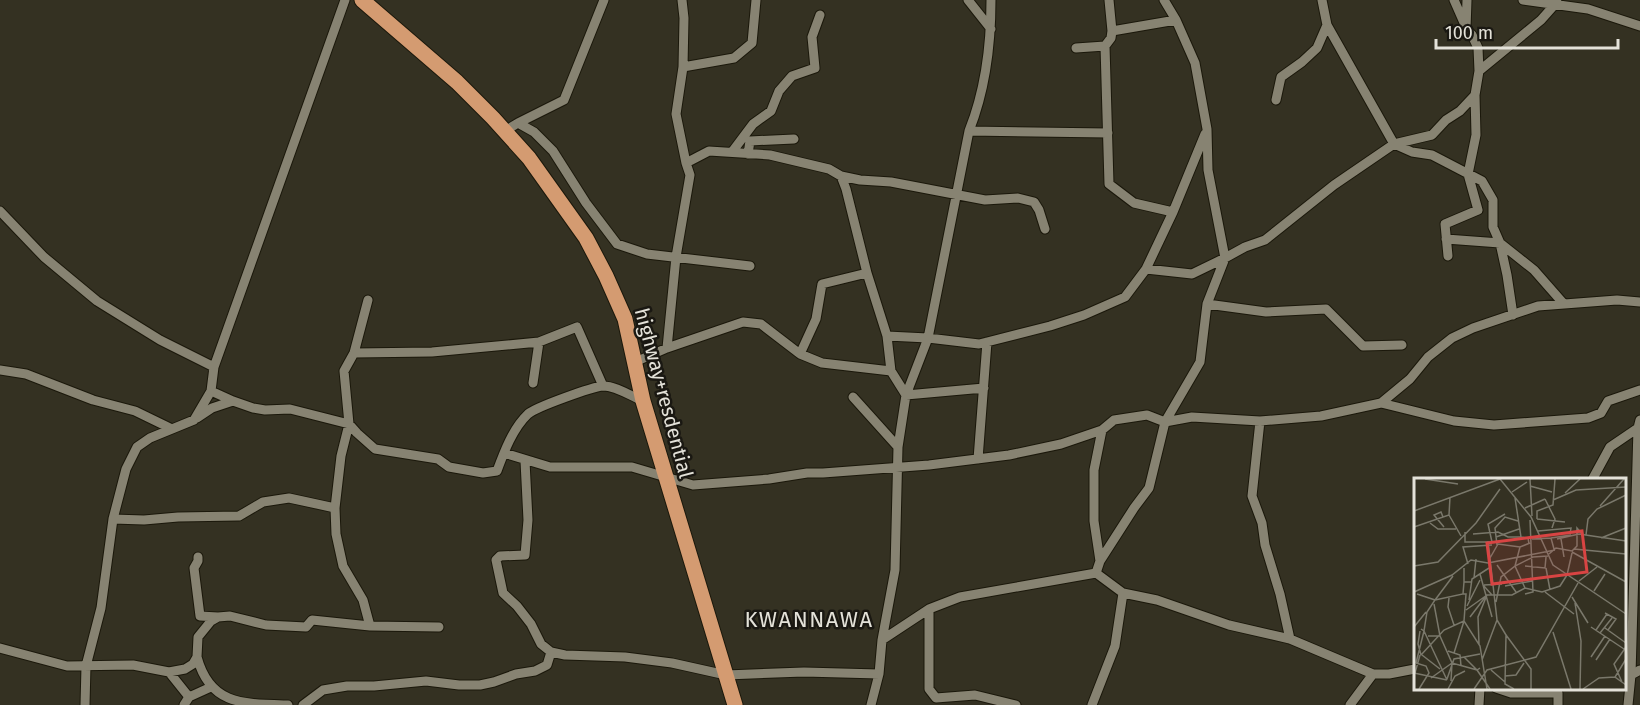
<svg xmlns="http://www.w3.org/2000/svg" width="1640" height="705" viewBox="0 0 1640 705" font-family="'Fira Sans',sans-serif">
	<rect width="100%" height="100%" fill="#343122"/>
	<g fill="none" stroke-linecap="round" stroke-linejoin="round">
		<defs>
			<path id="minor" d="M 682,0 L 684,18 L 683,67 L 676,114 L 686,163
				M 968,0 L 991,29
				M 1109,0 L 1112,31
				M 1322,0 L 1327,25 L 1394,144 L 1412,152 L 1432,155 L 1482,181 L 1493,200 L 1493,227 L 1500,243 L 1507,275 L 1513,315
				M 1454,0 L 1465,25
				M 1523,0 L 1588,9 L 1640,26
				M 1105,46 L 1109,184 L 1134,203 L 1173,212
				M 1076,48 L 1105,46 L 1111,38 L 1112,31 L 1176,20
				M 683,67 L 734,58 L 752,43 L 756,0
				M 1479,71 L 1541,20 L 1557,2
				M 1276,100 L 1281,77 L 1302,62 L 1317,48 L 1327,25
				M 518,123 L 564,100 L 604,0
				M 505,131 L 518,123 L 534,132 L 553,151 L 586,203 L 617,244 L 647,254 L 750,266
				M 969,131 L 1108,133
				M 732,152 L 753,124 L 771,111 L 779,91 L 792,76 L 815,68 L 812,37 L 820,15
				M 748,154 L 750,141 L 794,139
				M 841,176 L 846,189 L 867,273 L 887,336
				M 0,211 L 44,257 L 97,301 L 160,340 L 214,367
				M 1446,239 L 1500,243 L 1534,270 L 1563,303
				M 1448,256 L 1445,224 L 1478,210 L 1468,174 L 1476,135 L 1475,95
				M 1146,269 L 1173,212 L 1205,134
				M 368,300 L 354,353 L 344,371 L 349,424 L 341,456 L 335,508 L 336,534 L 343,566 L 363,600 L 370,626
				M 1207,304 L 1266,312 L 1326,309 L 1363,346 L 1402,345
				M 667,348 L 676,257 L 690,175 L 686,163 L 709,151 L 770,155 L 829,169 L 841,176 L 860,180 L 891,182 L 985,200 L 1018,198 L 1034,202 L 1039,210 L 1045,229
				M 354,353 L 432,352 L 539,342 L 577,327 L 603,386
				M 800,354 L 816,319 L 822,284 L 867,273
				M 635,362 L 667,348 L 743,322 L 761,324 L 800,354 L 822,363 L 891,371 L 887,336 L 928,338 L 979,344 L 987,342 L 1050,326 L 1084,315 L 1125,297 L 1146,269 L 1192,274 L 1225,258 L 1208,170 L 1207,129 L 1195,63 L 1176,20 L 1164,0
				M 0,370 L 26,374 L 93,400 L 135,411 L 170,428
				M 891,371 L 906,395 L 984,388
				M 533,383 L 539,342
				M 211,391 L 214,367 L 345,0
				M 853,397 L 898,447
				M 1381,403 L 1410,379 L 1428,357 L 1452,338 L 1473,328 L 1538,306 L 1617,300 L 1640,302
				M 197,418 L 212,408 L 233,401
				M 1260,421 L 1252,496 L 1262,523 L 1265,545 L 1280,594 L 1290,639
				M 504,453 L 550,467 L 632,467 L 693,485 L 769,479 L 807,473 L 823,473 L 929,465 L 1009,455 L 1061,444 L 1102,430 L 1114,420 L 1147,415 L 1165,422 L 1192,417 L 1260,421 L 1321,416 L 1381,403 L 1454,421 L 1494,425 L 1588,418 L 1601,413 L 1608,401 L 1640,390
				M 978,459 L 987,342
				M 525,461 L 528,520 L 525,555 L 500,556 L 496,560 L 503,593 L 517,606 L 531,624 L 541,644 L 551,652 L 565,655 L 625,657 L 672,663 L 726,675 L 804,672 L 879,674
				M 1592,480 L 1610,447 L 1638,428
				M 113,519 L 144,520 L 178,517 L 239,516 L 263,502 L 289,498 L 335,508
				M 198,557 L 198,561 L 194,568 L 200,616 L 218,617
				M 1100,561 L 1094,521 L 1094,470 L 1102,430
				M 1096,573 L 1100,561 L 1134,508 L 1149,488 L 1165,422 L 1200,362 L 1207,304 L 1225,258 L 1245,247 L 1265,240 L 1334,185 L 1394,144 L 1432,135 L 1446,120 L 1460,111 L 1475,95 L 1479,71 L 1478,48 L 1472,35 L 1466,29 L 1467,0
				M 929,609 L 929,689 L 936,698 L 975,695 L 1016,705
				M 882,640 L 929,609 L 960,597 L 1096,573 L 1123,593 L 1157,600 L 1229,625 L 1290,639 L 1373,674 L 1389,674 L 1415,669
				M 0,648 L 67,666 L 133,665 L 169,672 L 185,669 L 193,664 L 197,657 L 198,637 L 211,621 L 218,617 L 230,616 L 266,625 L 306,627 L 312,620 L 370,626 L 439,627
				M 197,657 C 210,705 242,704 288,705
				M 169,672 L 189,697
				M 1624,674 L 1631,675 L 1640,670
				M 1496,688 L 1511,693 L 1558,693 L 1558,705
				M 85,705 L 86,666 L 101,608 L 113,519 L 126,469 L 137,447 L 150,438 L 194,420 L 211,391 L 233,401 L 253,408 L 265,410 L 290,409 L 349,424 L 357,433 L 375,449 L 438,459 L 449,467 L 483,473 L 497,471 C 504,452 513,428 528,414 C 536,407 592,387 603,386 C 616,386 631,396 643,401
				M 184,705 L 189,697 L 211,687
				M 303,705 L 323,690 L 347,686 L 374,686 L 426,681 L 459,685 L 480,685 L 494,682 L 516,674 L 535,671 L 547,665 L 551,652
				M 871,705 L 879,674 L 882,640 L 895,570 L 898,447 L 906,395 L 928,338 L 969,131 C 985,91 991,43 991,0
				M 1092,705 L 1115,646 L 1123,593
				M 1350,705 L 1373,674
				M 1479,705 L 1480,688
				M 1628,705 L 1631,675 L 1638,428 L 1640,420"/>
			<path id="trunk" d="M 362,0 L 457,82 L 493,118 L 529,158 L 586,238 L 606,276 L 625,319 L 643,401 L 735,705"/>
		</defs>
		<use href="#minor" stroke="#1b180b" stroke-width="11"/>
		<use href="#trunk" stroke="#1b180b" stroke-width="17"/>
		<use href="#minor" stroke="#878372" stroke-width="9"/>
		<use href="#trunk" stroke="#d49b71" stroke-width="15"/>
	</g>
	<g text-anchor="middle" stroke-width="5" stroke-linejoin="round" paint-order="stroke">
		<g font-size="20" fill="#e4e2d9" stroke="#1a1812">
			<text transform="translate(664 393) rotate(75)" y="7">highway+resdential</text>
		</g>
		<g font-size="22" letter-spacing="1.5" fill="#e4e2d9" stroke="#1a1812">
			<text x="809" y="627">KWANNAWA</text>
		</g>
	</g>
	<g transform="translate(1414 478)">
		<rect width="212" height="212" fill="#343122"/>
		<path fill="none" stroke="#7a786b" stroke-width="1.5" d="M 11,1 L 44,6M 86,1 L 117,39 L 139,87 L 212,136M 116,1 L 118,38M 116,8 L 138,14M 98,14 L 113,4M 151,15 L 166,1M 101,20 L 107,59 L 114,60 L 115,66M 131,21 L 141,41 L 138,50M 139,22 L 162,12 L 212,9M 186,28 L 210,1M 111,30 L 131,21M 0,33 L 86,1M 35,37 L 47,58M 29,39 L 27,34 L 20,37 L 30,49M 123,41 L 123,33 L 139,27 L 141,1M 123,41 L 151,44M 16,45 L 24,51 L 42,51M 0,49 L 35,37 L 36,19M 124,53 L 157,50 L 156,56M 51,54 L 51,64 L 76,64M 59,56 L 84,54 L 94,59 L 107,59M 172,57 L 174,41 L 183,31 L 212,17M 82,59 L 105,51M 137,60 L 157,57M 187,60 L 212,50M 118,61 L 137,60 L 140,71M 143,61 L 165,56 L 212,63M 147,61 L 150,79M 78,64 L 74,46 L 91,36M 83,67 L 81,50 L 91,39 L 104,43M 160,71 L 212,76M 158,74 L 212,104M 135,76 L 142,70 L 158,73 L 163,68 L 163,50 L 169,57M 76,80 L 84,66 L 106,69 L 116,65M 54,86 L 49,69 L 78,67M 83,87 L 102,114M 0,88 L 24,84 L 62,45 L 86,11M 111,88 L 131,90 L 132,79M 50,90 L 50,104 L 58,104M 132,90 L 136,112M 66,96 L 78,139M 153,97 L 158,75M 60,100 L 62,81M 165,103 L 183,89M 69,107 L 78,117 L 98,117 L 111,110 L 128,114 L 146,108 L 153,97M 70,107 L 88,106M 91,108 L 118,103 L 116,100M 111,110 L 101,88 L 119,79 L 134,78M 180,113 L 191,96M 0,114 L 38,97 L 57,82 L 74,85 L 141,72M 131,114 L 160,136M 3,116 L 21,122 L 13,134 L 10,153 L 33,202M 111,116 L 119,114 L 116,42M 158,119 L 174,145M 35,120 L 34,129 L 40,147M 21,122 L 49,116 L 50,104M 21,122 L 39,98M 55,122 L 58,101 L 75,90M 82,124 L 87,99 L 101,88 L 106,69M 161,125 L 167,163 L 166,211M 53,128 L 66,102M 52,132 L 73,117M 191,135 L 202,141 L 194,152M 56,139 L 72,118M 83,142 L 92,157 L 91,206 L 100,211M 0,149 L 12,134M 177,149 L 210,171M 191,150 L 212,165M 182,152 L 193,136M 6,153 L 4,166 L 7,177M 139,154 L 157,211M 186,155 L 198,140M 92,157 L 117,191 L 117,211M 14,158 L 26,158 L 20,126M 26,158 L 38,185 L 37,203M 65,166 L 64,139 L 73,117 L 79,117M 34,173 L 46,177 L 47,188M 40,175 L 50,143 L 66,168 L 73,211M 7,177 L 30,152 L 50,143 L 52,116 L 49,116M 8,177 L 26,191M 50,179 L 63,192 L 66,190M 177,179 L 191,158M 212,181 L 201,199 L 212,207M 68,182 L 83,142 L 74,63M 182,182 L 196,161M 2,185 L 12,188 L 15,195 L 5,211M 2,185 L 10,153 L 7,151M 77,192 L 91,204M 0,195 L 33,202M 1,195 L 6,177M 91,198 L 102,197 L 110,185M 17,200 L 38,185 L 63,192 L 76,211M 33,201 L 40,181 L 66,176M 208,204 L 200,186 L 212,169M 34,211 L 41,198 L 51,193M 60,211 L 73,192 L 122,179 L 164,105M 169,211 L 185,200 L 201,199"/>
		<path fill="#d84443" fill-opacity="0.15" stroke="#d84443" stroke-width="3" d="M 168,53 L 173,94 L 78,106 L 73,65 Z"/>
		<rect width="212" height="212" fill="none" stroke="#e4e2d9" stroke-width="3"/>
	</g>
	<path d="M1436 39v9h182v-9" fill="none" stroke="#e4e2d9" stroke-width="3"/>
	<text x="1445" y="39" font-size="18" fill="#e4e2d9" stroke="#1a1812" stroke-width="4.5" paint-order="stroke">100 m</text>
</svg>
